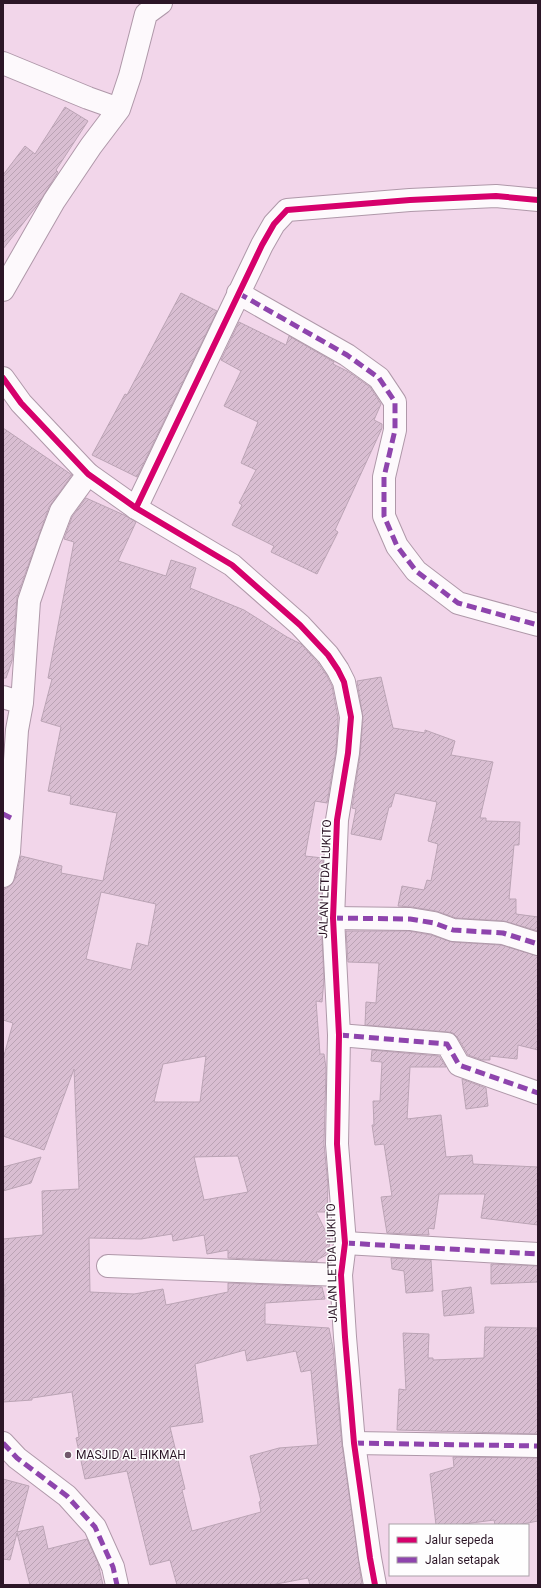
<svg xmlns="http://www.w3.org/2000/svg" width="541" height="1588" viewBox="0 0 541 1588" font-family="Roboto,sans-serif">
	<defs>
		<pattern id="building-hatch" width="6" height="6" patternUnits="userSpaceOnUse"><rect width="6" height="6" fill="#d9bed2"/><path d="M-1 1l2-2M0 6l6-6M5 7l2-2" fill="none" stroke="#baa3b4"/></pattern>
	</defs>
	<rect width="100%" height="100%" fill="#f2d6ea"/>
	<path fill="url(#building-hatch)" stroke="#bba4b5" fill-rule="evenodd" d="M 65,107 L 88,121 L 56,170 L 58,172 L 39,203 L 3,249 L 3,175 L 25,146 L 35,154 Z
		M 181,293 L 217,311 L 137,477 L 92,455 L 125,394 L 127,395 Z
		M 239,322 L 286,345 L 289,336 L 334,362 L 333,364 L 349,372 L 370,387 L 381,404 L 374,420 L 382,424 L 382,428 L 335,530 L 338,532 L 317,574 L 271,552 L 274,546 L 232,525 L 242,505 L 239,503 L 256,470 L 241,463 L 258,422 L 224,406 L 241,371 L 221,360 Z
		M 3,428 L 72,475 L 49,507 L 17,597 L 12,661 L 6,678 L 3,678 Z
		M 86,498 L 124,515 L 136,522 L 118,561 L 166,576 L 171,560 L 196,568 L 190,588 L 244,610 L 287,637 L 301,644 L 318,663 L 327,676 L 332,686 L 338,718 L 336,751 L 327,803 L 315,801 L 305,856 L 323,858 L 321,919 L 324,979 L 322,1002 L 316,1001 L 320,1054 L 324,1054 L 326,1068 L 324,1144 L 328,1185 L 327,1212 L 316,1212 L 330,1240 L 328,1254 L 317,1260 L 317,1262 L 228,1258 L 228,1250 L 207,1254 L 204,1235 L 173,1241 L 172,1234 L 141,1239 L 89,1238 L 90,1292 L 134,1294 L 163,1289 L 166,1305 L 228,1292 L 228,1283 L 322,1287 L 325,1299 L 265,1303 L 265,1324 L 329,1328 L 333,1348 L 342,1445 L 362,1585 L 310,1585 L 308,1578 L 271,1585 L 177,1585 L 170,1560 L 150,1565 L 127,1471 L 85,1479 L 76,1438 L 79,1437 L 72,1392 L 32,1398 L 32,1400 L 3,1402 L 3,1322 L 5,1285 L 3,1286 L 3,1239 L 43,1235 L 42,1191 L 79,1189 L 74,1069 L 44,1150 L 3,1136 L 3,1059 L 13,1023 L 3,1020 L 3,888 L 7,888 L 12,884 L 15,879 L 21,856 L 62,866 L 61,873 L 103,881 L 117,813 L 70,804 L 71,796 L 48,791 L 61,727 L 41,721 L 52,679 L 48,678 L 74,542 L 64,539 L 72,517 ZM 101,892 L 156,904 L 148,946 L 137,943 L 131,970 L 86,959 ZM 206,1056 L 200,1102 L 154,1102 L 163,1064 ZM 238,1156 L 248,1192 L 204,1200 L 194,1157 ZM 245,1350 L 247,1361 L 296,1351 L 301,1372 L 311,1370 L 318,1445 L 279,1448 L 250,1456 L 261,1501 L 259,1502 L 261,1512 L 192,1531 L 182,1490 L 185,1489 L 170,1427 L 203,1422 L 195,1364 Z
		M 381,677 L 393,728 L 425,733 L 425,730 L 455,741 L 451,755 L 493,762 L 480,818 L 486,818 L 486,821 L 520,822 L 519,845 L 514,845 L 509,899 L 516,899 L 516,914 L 538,917 L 538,931 L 504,921 L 456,918 L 436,911 L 412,907 L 398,906 L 402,886 L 424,890 L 427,880 L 431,881 L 438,844 L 428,841 L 437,802 L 395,793 L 391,807 L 389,807 L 381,840 L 351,834 L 356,809 L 352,808 L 360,755 L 363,718 L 357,681 Z
		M 346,931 L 409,931 L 431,935 L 452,942 L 501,945 L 538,956 L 538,1050 L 518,1045 L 517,1059 L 490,1056 L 490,1060 L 482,1060 L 468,1055 L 458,1038 L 453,1033 L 448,1032 L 365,1025 L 366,1002 L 376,1003 L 379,963 L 348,962 Z
		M 372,1050 L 439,1056 L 446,1067 L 410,1067 L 407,1119 L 441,1115 L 446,1157 L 472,1155 L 473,1164 L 538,1167 L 538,1225 L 481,1218 L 485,1194 L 439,1194 L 434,1229 L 428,1228 L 429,1235 L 387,1233 L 381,1197 L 392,1196 L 384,1144 L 375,1145 L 372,1125 L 374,1125 L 373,1101 L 380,1101 L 382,1062 L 371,1061 Z
		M 462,1079 L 486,1088 L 488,1106 L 466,1109 Z
		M 41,1157 L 31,1183 L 3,1191 L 3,1167 Z
		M 391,1258 L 431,1260 L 433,1291 L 406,1293 L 404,1271 L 392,1269 Z
		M 491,1264 L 538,1266 L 538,1282 L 491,1284 Z
		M 471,1287 L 474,1313 L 444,1316 L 442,1291 Z
		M 485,1327 L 538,1328 L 538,1434 L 397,1430 L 399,1389 L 406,1390 L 403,1333 L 429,1334 L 428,1358 L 433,1358 L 433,1360 L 484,1358 Z
		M 453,1457 L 538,1458 L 538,1521 L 517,1525 L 495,1525 L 494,1520 L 456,1525 L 436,1525 L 430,1474 L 454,1467 Z
		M 3,1479 L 29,1486 L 17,1532 L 43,1526 L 48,1549 L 87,1539 L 98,1563 L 103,1585 L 30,1585 L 17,1533 L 10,1560 L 3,1559 Z"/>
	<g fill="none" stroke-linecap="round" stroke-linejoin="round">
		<defs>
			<path id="minor" d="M 3,63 L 88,98 L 119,109
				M 3,290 L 54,201 L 91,146 L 119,109 L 130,76 L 146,14 L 161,3
				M 238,293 L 347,355 L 379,378 L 395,402 L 395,430 L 384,477 L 384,516 L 397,546 L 416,571 L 458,603 L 538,625
				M 136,508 L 262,245 L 274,224 L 287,210 L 410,200 L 496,196 L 538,200
				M 3,697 L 22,703
				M 3,876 L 9,852 L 17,730 L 22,703 L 29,601 L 50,540 L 61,511 L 88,474
				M 333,918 L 410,919 L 434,923 L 453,930 L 503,933 L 538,944
				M 339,1035 L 447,1044 L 459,1065 L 538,1093
				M 345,1243 L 538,1254
				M 108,1266 L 341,1275
				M 3,1443 L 17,1458 L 67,1496 L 95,1527 L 113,1567 L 117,1585
				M 354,1443 L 538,1446"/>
			<path id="tertiary" d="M 3,378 L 21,403 L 88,474 L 136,508 L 232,565 L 300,625 L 328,655 L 338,670 L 344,682 L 351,717 L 348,753 L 337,820 L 333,918 L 339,1035 L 337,1144 L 345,1243 L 341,1275 L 345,1337 L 354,1443 L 370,1558 L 375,1585"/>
		</defs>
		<use href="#minor" stroke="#af98a9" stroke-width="24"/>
		<use href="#tertiary" stroke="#af98a9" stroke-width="24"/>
		<use href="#minor" stroke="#fdf9fc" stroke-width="22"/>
		<use href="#tertiary" stroke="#fdf9fc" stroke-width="22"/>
		<path stroke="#8e44ad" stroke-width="5" stroke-dasharray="10 5" stroke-linecap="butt" d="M 238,293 L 347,355 L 379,378 L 395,402 L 395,430 L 384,477 L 384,516 L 397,546 L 416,571 L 458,603 L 538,625
			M 3,814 L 11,818
			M 333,918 L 410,919 L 434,923 L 453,930 L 503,933 L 538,944
			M 339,1035 L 447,1044 L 459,1065 L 538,1093
			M 345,1243 L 538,1254
			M 3,1443 L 17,1458 L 67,1496 L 95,1527 L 113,1567 L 117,1585
			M 354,1443 L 538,1446"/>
		<defs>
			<path id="cycleway" d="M 3,378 L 21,403 L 88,474 L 136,508 L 232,565 L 300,625 L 328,655 L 338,670 L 344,682 L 351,717 L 348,753 L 337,820 L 333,918 L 339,1035 L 337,1144 L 345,1243 L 341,1275 L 345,1337 L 354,1443 L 370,1558 L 375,1585
				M 136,508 L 262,245 L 274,224 L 287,210 L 410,200 L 496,196 L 538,200"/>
		</defs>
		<use href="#cycleway" stroke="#fefefe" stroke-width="8"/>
		<use href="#cycleway" stroke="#d6006c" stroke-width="6"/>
	</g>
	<circle fill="#71596b" stroke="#fefefe" stroke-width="1.5" cx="68" cy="1455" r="4"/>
	<g text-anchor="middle" stroke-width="3" stroke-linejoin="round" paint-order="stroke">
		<g font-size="12" fill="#2c1627" stroke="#fefefe">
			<text transform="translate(325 879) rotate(-88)" y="4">JALAN LETDA LUKITO</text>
			<text transform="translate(332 1263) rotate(-91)" y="4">JALAN LETDA LUKITO</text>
		</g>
		<g font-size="12" fill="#2c1627" stroke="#fefefe" text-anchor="start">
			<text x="76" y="1459">MASJID AL HIKMAH</text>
		</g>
	</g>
	<rect width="541" height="1588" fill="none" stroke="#2c1627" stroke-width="8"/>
	<rect x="389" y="1524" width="140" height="52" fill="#fefefe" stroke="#aaa1a8"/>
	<rect x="397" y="1537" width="20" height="6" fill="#d6006c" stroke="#aaa1a8"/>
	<text x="425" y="1544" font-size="12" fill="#2c1627">Jalur sepeda</text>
	<rect x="397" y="1557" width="20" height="6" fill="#8e44ad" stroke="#aaa1a8"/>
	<text x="425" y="1564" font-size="12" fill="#2c1627">Jalan setapak</text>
</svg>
